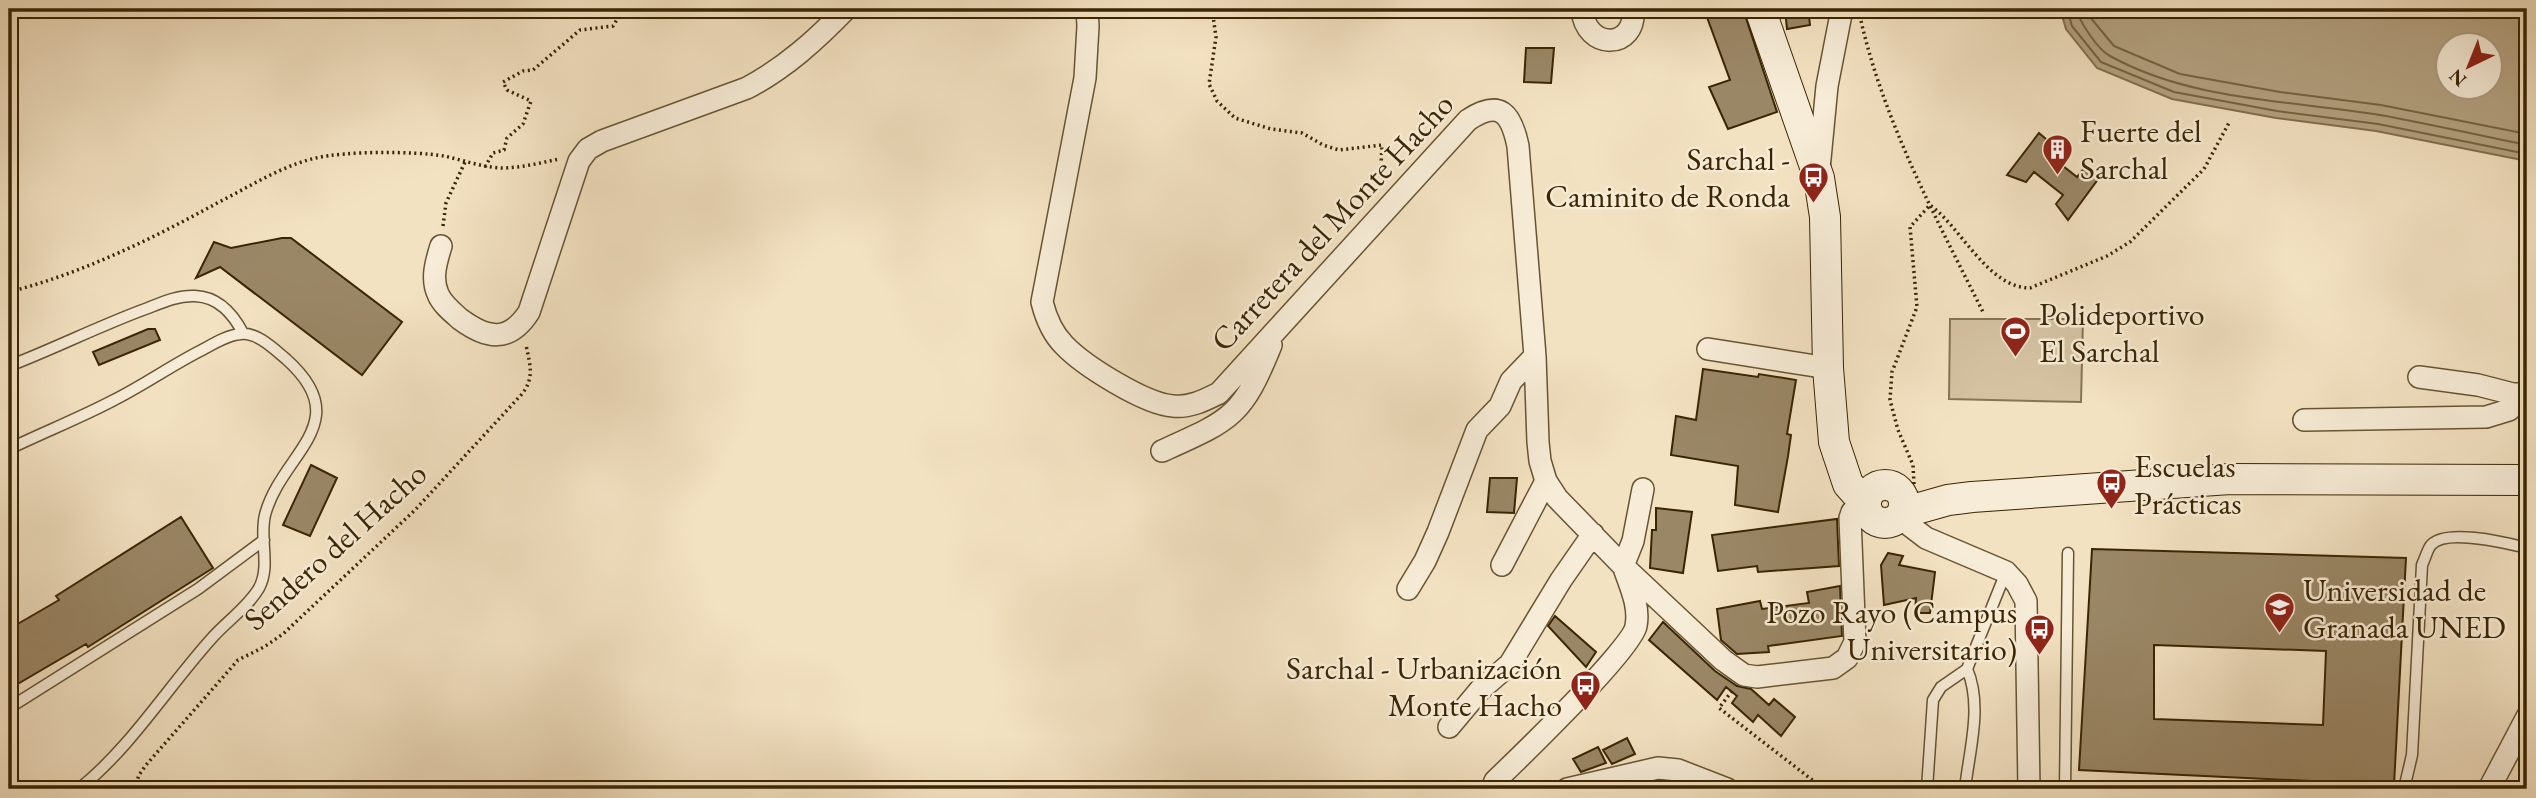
<svg xmlns="http://www.w3.org/2000/svg" width="2536" height="798" viewBox="0 0 2536 798" font-family="'EB Garamond',serif">
	<rect width="100%" height="100%" fill="#f3e2c2"/>
	<filter id="stains"><feTurbulence type="fractalNoise" baseFrequency=".00286" numOctaves="4"/><feColorMatrix values="0 0 0 0 .2 0 0 0 0 .09 0 0 0 0 .02 0 0 0 .5 -.17"/></filter>
	<radialGradient id="worn" r=".72"><stop offset=".6" stop-color="#630" stop-opacity="0"/><stop offset="1" stop-color="#630" stop-opacity=".3"/></radialGradient>
	<path fill="#d4c2a1" stroke="#877452" stroke-width="2" d="M 1950,319 L 2083,319 L 2081,402 L 1949,399 Z"/>
	<path fill="#b4a281" stroke="#83704e" stroke-width="2" fill-rule="evenodd" d="M 2060,9 L 2527,9 L 2527,161 L 2376,131 L 2276,118 L 2172,99 L 2097,68 L 2066,29 ZM 2448,46 L 2490,46 L 2490,88 L 2448,88 Z"/>
	<g fill="none" stroke-linecap="round" stroke-linejoin="round">
		<path stroke="#776442" stroke-width="2" d="M 2067,9 L 2072,26 L 2101,62 L 2174,92 L 2277,111 L 2378,124 L 2527,154
			M 2076,9 C 2080,22 2097,49 2110,56 C 2191,101 2290,100 2380,115 C 2429,124 2478,135 2527,145
			M 2087,9 L 2090,17 L 2114,46 L 2180,74 L 2280,92 L 2381,105 L 2527,134"/>
	</g>
	<path fill="#9a8766" stroke="#3a2502" stroke-width="2" fill-rule="evenodd" d="M 1704,9 L 1743,9 L 1777,112 L 1728,129 L 1709,87 L 1730,80 Z
		M 1785,9 L 1808,9 L 1810,25 L 1787,29 Z
		M 1526,48 L 1554,48 L 1551,83 L 1524,82 Z
		M 2039,133 L 2054,146 L 2048,154 L 2077,177 L 2085,167 L 2099,178 L 2068,220 L 2056,204 L 2063,195 L 2034,172 L 2026,182 L 2007,175 Z
		M 282,238 L 291,238 L 402,322 L 362,375 L 220,267 L 196,278 L 214,242 L 231,248 Z
		M 148,329 L 155,329 L 160,340 L 99,365 L 93,352 Z
		M 1703,369 L 1758,377 L 1759,374 L 1796,380 L 1787,434 L 1791,435 L 1788,456 L 1778,512 L 1735,505 L 1738,466 L 1671,455 L 1676,416 L 1696,420 Z
		M 311,465 L 337,478 L 310,536 L 283,525 Z
		M 1490,478 L 1517,478 L 1514,513 L 1487,512 Z
		M 1656,508 L 1692,512 L 1683,573 L 1650,568 L 1652,530 L 1656,530 Z
		M 181,517 L 213,568 L 88,647 L 86,644 L 9,689 L 9,629 L 59,600 L 56,596 Z
		M 1837,519 L 1839,566 L 1758,572 L 1757,566 L 1718,571 L 1712,535 Z
		M 2092,549 L 2406,558 L 2394,785 L 2079,770 ZM 2154,645 L 2326,651 L 2323,725 L 2154,719 Z
		M 1888,553 L 1903,556 L 1899,565 L 1935,572 L 1930,613 L 1915,613 L 1916,598 L 1884,605 L 1881,565 Z
		M 1840,586 L 1842,636 L 1768,646 L 1769,652 L 1737,654 L 1721,640 L 1717,609 L 1760,601 L 1762,609 L 1809,603 L 1807,592 Z
		M 1555,616 L 1596,652 L 1586,667 L 1548,626 Z
		M 1663,622 L 1715,671 L 1737,686 L 1751,689 L 1769,705 L 1774,699 L 1795,717 L 1781,736 L 1758,715 L 1753,722 L 1732,703 L 1737,696 L 1726,687 L 1717,700 L 1649,640 Z
		M 1627,738 L 1635,754 L 1612,764 L 1603,750 Z
		M 1598,747 L 1606,763 L 1581,772 L 1573,759 Z"/>
	<g fill="none" stroke-linecap="round" stroke-linejoin="round">
		<defs>
			<path id="lane" d="M 9,366 C 56,348 101,325 148,308 C 163,302 179,295 195,296 C 219,297 233,314 243,333
				M 9,449 C 44,432 80,418 114,400 C 144,385 172,365 202,350 C 213,344 227,335 241,334 C 257,332 274,349 286,359 C 358,423 281,453 265,515 C 259,539 271,566 259,588 C 248,607 226,622 212,638 C 167,688 132,746 79,789
				M 9,708 L 198,589 L 264,540
				M 1927,789 L 1933,700 L 1941,687 L 1967,669 L 2006,572
				M 1965,789 C 1969,751 1983,706 1967,669
				M 2065,789 L 2068,553
				M 2404,789 L 2412,755 L 2422,565 C 2425,559 2427,550 2431,545 C 2446,528 2506,543 2527,548"/>
			<path id="street" d="M 1087,9 L 1088,26 L 1085,78 L 1042,302 C 1046,318 1052,333 1064,345 C 1084,366 1145,404 1173,406 C 1190,408 1205,400 1219,393 L 1468,120 C 1500,99 1511,113 1518,146 L 1535,356 L 1538,442 L 1540,461 L 1546,481 L 1557,498 L 1623,566 L 1723,660 L 1744,675 L 1757,677 L 1833,668 L 1847,658 L 1855,642 L 1850,518 L 1852,512 L 1857,509 L 1866,508
				M 1582,9 C 1585,51 1637,50 1633,9
				M 1819,169 L 1827,86 L 1842,9
				M 441,246 C 436,262 431,279 438,294 C 442,304 452,312 460,319 C 487,339 509,343 529,312 L 579,161 L 588,149 L 602,141 L 747,88 C 785,68 816,40 846,9
				M 1708,349 L 1828,368
				M 2419,377 L 2478,385 L 2513,394 L 2527,394
				M 2304,420 L 2486,417 L 2509,410 L 2527,394
				M 1162,451 C 1231,420 1242,417 1271,345
				M 1901,515 L 1909,525 L 1926,538 L 2006,572 L 2017,584 L 2026,601 L 2029,789
				M 1502,565 L 1546,481
				M 1623,566 L 1633,541 L 1643,489
				M 1408,589 L 1425,561 L 1438,532 L 1477,430 L 1500,406 L 1511,381 L 1535,356
				M 1449,727 L 1480,690 L 1510,664 L 1561,580 L 1593,534
				M 1492,789 L 1495,781 C 1518,759 1633,648 1636,626 C 1640,606 1630,586 1624,568
				M 1567,789 L 1658,768 L 1678,770 L 1727,789
				M 2489,789 L 2527,717"/>
			<path id="secondary" d="M 1760,9 L 1819,178 L 1825,217 L 1828,368 L 1834,442 L 1848,484 L 1856,493 L 1866,499
				M1866 504a19 19 0 1 1 38 0a19 19 0 1 1-38 0Z
				M 1902,513 L 1948,500 L 1972,497 L 2230,479 L 2527,480"/>
		</defs>
		<use href="#lane" stroke="#685432" stroke-width="13"/>
		<use href="#street" stroke="#685432" stroke-width="24"/>
		<use href="#secondary" stroke="#3a2502" stroke-width="32"/>
		<path stroke="#3a2502" stroke-width="3.5" stroke-dasharray="2 3.5" stroke-linecap="butt" d="M 1212,9 L 1216,37 L 1209,84 L 1217,101 L 1235,118 L 1271,129 L 1302,133 L 1323,145 L 1339,150 L 1382,145 L 1380,186
			M 1861,21 C 1885,124 1936,218 1983,312
			M 485,167 L 493,153 L 504,150 L 507,138 L 523,124 L 531,101 L 507,90 L 503,82 L 523,71 L 533,70 L 580,30 L 613,26 L 622,11 L 675,11 L 678,9
			M 443,226 L 446,203 L 465,162
			M 9,292 C 83,273 152,239 219,202 C 251,186 281,166 316,158 C 345,151 414,151 444,156 C 463,160 481,167 501,168 C 520,168 540,163 559,159
			M 1914,484 L 1913,465 L 1898,430 L 1890,400 L 1892,372 L 1917,307 L 1910,227 L 1930,205 C 1961,227 1988,288 2030,288 L 2107,256 L 2130,242 L 2204,169 L 2230,121
			M 1732,691 L 1719,708 L 1824,789
			M 134,789 L 139,775 L 146,765 L 238,660 L 264,647 L 283,634 L 415,510 L 521,395 C 535,379 530,364 526,345"/>
		<use href="#lane" stroke="#f7ecd7" stroke-width="10"/>
		<use href="#street" stroke="#f7ecd7" stroke-width="21"/>
		<use href="#secondary" stroke="#f7ecd7" stroke-width="30"/>
	</g>
	<defs>
		<symbol id="building-pin" viewBox="-11 -11 22 30"><path d="M0 17L-7.5 6A9.5 9.5 0 1 1 7.5 6Z" fill="#8f2418" stroke="#f7ecd7"/><path d="M-4-6H4V6H1V3H-1V6H-4ZM-2.5-4.3h1.7v1.8h-1.7ZM.8-4.3h1.7v1.8H.8ZM-2.5-1h1.7V.8h-1.7ZM.8-1h1.7V.8H.8Z" fill="#fff"/></symbol>
		<symbol id="bus-pin" viewBox="-11 -11 22 30"><path d="M0 17L-7.5 6A9.5 9.5 0 1 1 7.5 6Z" fill="#8f2418" stroke="#f7ecd7"/><path d="M-5-6H5V4H4V6H2V4H-2V6H-4V4H-5ZM-3.5-4V0h7V-4ZM-3.5 1.2v1.5H-2V1.2ZM2 1.2v1.5H3.5V1.2Z" fill="#fff"/></symbol>
		<symbol id="stadium-pin" viewBox="-11 -11 22 30"><path d="M0 17L-7.5 6A9.5 9.5 0 1 1 7.5 6Z" fill="#8f2418" stroke="#f7ecd7"/><path d="M0-5a6.5 5 0 1 0 0 10a6.5 5 0 1 0 0-10ZM-3.5-1.8h7v3.6h-7Z" fill="#fff"/></symbol>
		<symbol id="university-pin" viewBox="-11 -11 22 30"><path d="M0 17L-7.5 6A9.5 9.5 0 1 1 7.5 6Z" fill="#8f2418" stroke="#f7ecd7"/><path d="M0-5L7-2L0 1L-7-2ZM-4 1L0 2.5L4 1V4Q0 6-4 4Z" fill="#fff"/></symbol>
	</defs>
	<g fill-rule="evenodd">
		<use href="#building-pin" x="2040" y="132" width="35" height="47"/>
		<use href="#bus-pin" x="1796" y="160" width="35" height="47"/>
		<use href="#stadium-pin" x="1998" y="314" width="35" height="47"/>
		<use href="#bus-pin" x="2094" y="466" width="35" height="47"/>
		<use href="#university-pin" x="2262" y="590" width="35" height="47"/>
		<use href="#bus-pin" x="2022" y="612" width="35" height="47"/>
		<use href="#bus-pin" x="1568" y="668" width="35" height="47"/>
	</g>
	<g text-anchor="middle" stroke-width="5" stroke-linejoin="round" paint-order="stroke">
		<g font-size="32" fill="#3a2502" stroke="#f7ecd7" text-anchor="start">
			<text x="2080" y="142">Fuerte del<tspan x="2080" dy="37">Sarchal</tspan></text>
			<text x="1790" y="170" text-anchor="end">Sarchal -<tspan x="1790" dy="37">Caminito de Ronda</tspan></text>
			<text x="2039" y="325">Polideportivo<tspan x="2039" dy="37">El Sarchal</tspan></text>
			<text x="2134" y="477">Escuelas<tspan x="2134" dy="37">Prácticas</tspan></text>
			<text x="2303" y="601">Universidad de<tspan x="2303" dy="37">Granada UNED</tspan></text>
			<text x="2017" y="623" text-anchor="end">Pozo Rayo (Campus<tspan x="2017" dy="37">Universitario)</tspan></text>
			<text x="1562" y="679" text-anchor="end">Sarchal - Urbanización<tspan x="1562" dy="37">Monte Hacho</tspan></text>
		</g>
		<g font-size="32" fill="#3a2502" stroke="#f7ecd7">
			<text transform="translate(1332 222) rotate(-47)" y="11">Carretera del Monte Hacho</text>
			<text transform="translate(335 546) rotate(-42)" y="11">Sendero del Hacho</text>
		</g>
	</g>
	<rect width="2536" height="798" fill="none" stroke="#f3e2c2" stroke-width="35"/>
	<rect x="10" y="10" width="2515" height="777" fill="none" stroke="#3a2502" stroke-width="3.5"/>
	<rect x="18" y="18" width="2501" height="763" fill="none" stroke="#3a2502" stroke-width="2"/>
	<g transform="translate(2469 66) rotate(223)"><circle r="33" fill="#f7ecd7" stroke="#ab9c82" stroke-width="2"/>
	<path d="M0-5L12 26L0 18L-12 26Z" fill="#8f2418"/>
	<text y="-10" font-size="19" font-weight="bold" text-anchor="middle" fill="#3a2502">N</text>
	</g>
	<rect width="100%" height="100%" filter="url(#stains)"/>
	<rect width="100%" height="100%" fill="url(#worn)"/>
</svg>
